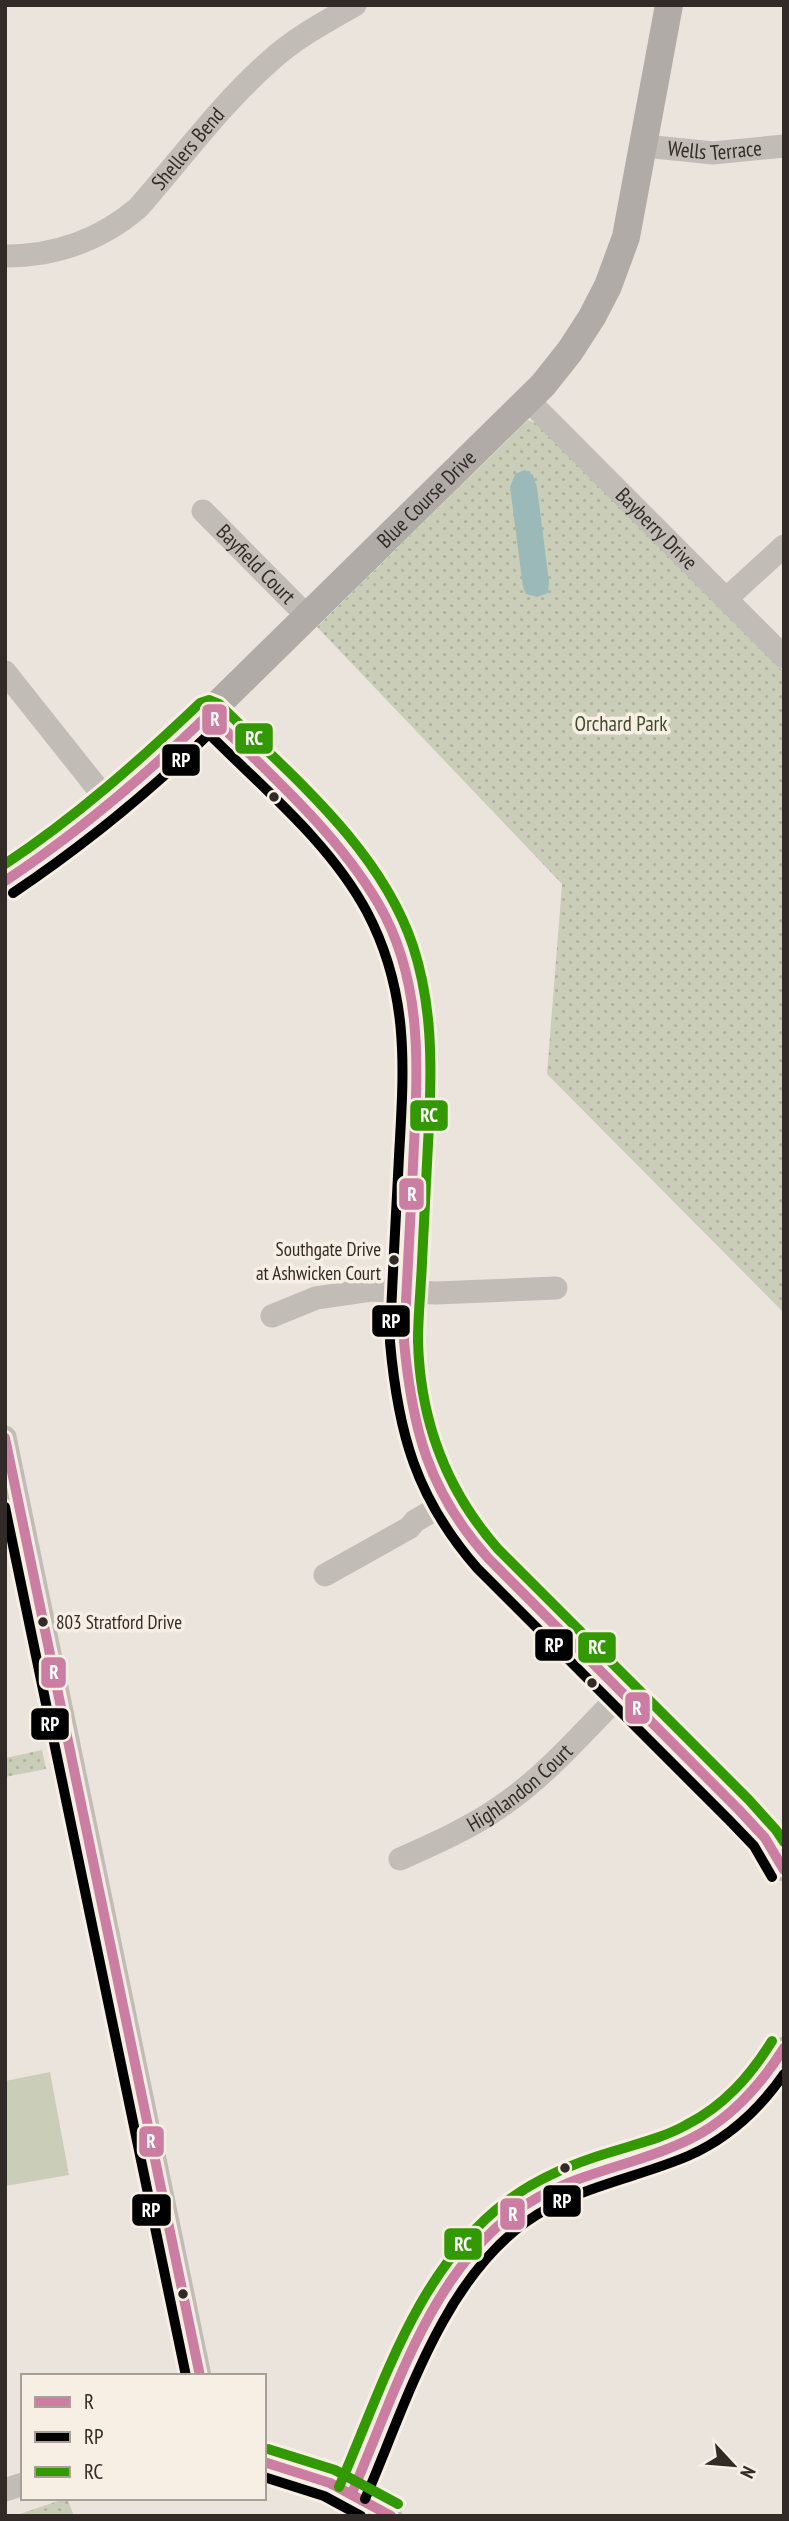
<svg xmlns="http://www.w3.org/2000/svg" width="789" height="2521" viewBox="0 0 789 2521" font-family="'PT Sans Narrow',sans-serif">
	<defs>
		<pattern id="park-dots" width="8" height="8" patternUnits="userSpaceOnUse" patternTransform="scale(1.75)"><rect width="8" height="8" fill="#caceb8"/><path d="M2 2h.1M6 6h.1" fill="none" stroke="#aeb19e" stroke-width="1.8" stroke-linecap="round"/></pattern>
	</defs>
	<rect width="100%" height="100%" fill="#eae4dd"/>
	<path fill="#caceb8" d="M 50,2072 L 69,2175 L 5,2186 L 5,2081 Z"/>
	<path fill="url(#park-dots)" d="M 528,420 L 540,425 L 784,672 L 784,1313 L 547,1074 L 562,884 L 317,627 Z
		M 42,1750 L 46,1769 L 5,1777 L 5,1758 Z
		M 67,2498 L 74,2516 L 14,2516 Z"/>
	<path fill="#9bb9b9" d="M 525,470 L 533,475 L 537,487 L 549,582 L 548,593 L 537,597 L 526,594 L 523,587 L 510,487 L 515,474 Z"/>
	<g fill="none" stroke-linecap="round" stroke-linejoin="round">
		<g stroke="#c2bcb6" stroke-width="23">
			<path id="s1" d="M 645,146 L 713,153 L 784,146"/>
			<path id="s2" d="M 5,256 C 56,256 99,241 138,208 C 181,159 221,104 270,61 C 295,38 325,22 355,5"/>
			<path id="s3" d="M 528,400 L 784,657"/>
			<path id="s4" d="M 203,511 L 308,617"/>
			<path d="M 726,599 L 784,546"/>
			<path d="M 5,672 L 110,804"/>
			<path d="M 209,714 C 316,824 415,890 418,1059 C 415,1114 412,1169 409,1224 C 403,1324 397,1411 446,1504 C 460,1530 483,1552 502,1574 L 765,1838 L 784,1870"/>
			<path d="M 272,1316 L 316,1298 L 371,1290 L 436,1293 L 556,1288"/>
			<path d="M 5,1437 L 200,2376"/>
			<path d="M 325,1575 L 409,1528 L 415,1521 L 446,1503"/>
			<path id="s5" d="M 400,1859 C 434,1844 470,1828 500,1807 C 546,1776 583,1732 622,1693"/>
			<path d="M 264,2462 L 330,2483 L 391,2516"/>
			<path d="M 5,2490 L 23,2484"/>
			<path d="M 352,2493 C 394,2401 425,2290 503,2222 C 535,2194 575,2178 615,2165 C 644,2156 674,2149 700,2134 C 737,2113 763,2084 784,2048"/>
		</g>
		<path stroke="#b0aba6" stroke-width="28" id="s6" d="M 5,881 L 95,817 L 163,758 L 543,385 L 570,351 L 592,317 L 608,286 L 626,237 L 669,5"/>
		<defs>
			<path id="bus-1" d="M 5,881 C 79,832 145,776 209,714 C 268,773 335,830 378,903 C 426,985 417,1076 413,1166 C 410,1225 407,1283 404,1341 C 412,1428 428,1491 488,1558 L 739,1810 L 765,1838 L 784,1870
				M 5,1438 L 200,2376
				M 264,2462 L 330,2483 L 391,2516
				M 352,2493 C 394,2397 427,2278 515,2212 C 569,2172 632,2168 690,2139 C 731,2119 760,2086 784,2048"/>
			<path id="bus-2" d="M 13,893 C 83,846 148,793 209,734 C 264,789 330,843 367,912 C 410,994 404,1068 399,1156 C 396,1218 392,1280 390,1342 C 398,1433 416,1498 477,1568 L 729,1820 L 754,1846 L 772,1877
				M 5,1507 L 186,2376
				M 264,2477 L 324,2496 L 361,2516
				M 365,2499 C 405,2407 441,2283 526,2222 C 575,2187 634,2179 688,2156 C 727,2139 759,2110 784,2074"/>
			<path id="bus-3" d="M 5,864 C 76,817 139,761 200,703 L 209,700 L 219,704 C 290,775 380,847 413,946 C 432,1004 432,1063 429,1124 C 427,1170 424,1216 422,1262 C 421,1288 418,1315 418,1341 C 420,1419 446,1490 498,1549 L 749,1800 L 776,1830 L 784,1842
				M 268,2449 L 335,2470 L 398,2504
				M 339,2487 C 382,2389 416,2270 506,2202 C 537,2178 574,2163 611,2152 C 636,2144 663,2138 686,2125 C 724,2106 750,2076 772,2041"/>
		</defs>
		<use href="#bus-1" stroke="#f7efe4" stroke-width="16"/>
		<use href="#bus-2" stroke="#f7efe4" stroke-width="16"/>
		<use href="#bus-3" stroke="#f7efe4" stroke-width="16"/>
		<use href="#bus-1" stroke="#cc7da2" stroke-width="10"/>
		<use href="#bus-2" stroke="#000" stroke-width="10"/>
		<use href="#bus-3" stroke="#390" stroke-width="10"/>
	</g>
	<g fill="#322a26" stroke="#f7efe4" stroke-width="2.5">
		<circle cx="274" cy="797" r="6"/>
		<circle cx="394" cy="1260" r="6"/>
		<circle cx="43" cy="1622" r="6"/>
		<circle cx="592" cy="1683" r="6"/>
		<circle cx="565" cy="2168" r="6"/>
		<circle cx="183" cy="2294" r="6"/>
	</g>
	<g text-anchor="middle" stroke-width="7" stroke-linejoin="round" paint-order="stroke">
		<g font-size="19" fill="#322a26" stroke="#f7efe4" text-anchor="end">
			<text x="381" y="1256">Southgate Drive<tspan x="381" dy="24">at Ashwicken Court</tspan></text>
			<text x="56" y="1629" text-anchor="start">803 Stratford Drive</text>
		</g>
		<g font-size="21" fill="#322a26" stroke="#f7efe4">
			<text dy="7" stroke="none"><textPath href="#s1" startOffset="70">Wells Terrace</textPath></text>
			<text dy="7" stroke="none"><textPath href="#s2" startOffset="222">Shellers Bend</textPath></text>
			<text dy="7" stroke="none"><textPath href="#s6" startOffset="570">Blue Course Drive</textPath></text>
			<text dy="7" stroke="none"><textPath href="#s3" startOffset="182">Bayberry Drive</textPath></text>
			<text dy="7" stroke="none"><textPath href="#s4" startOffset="75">Bayfield Court</textPath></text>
			<text dy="7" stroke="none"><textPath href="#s5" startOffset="140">Highlandon Court</textPath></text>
		</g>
		<g font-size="21" fill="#404e2c" stroke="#f7efe4">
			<text x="621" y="731">Orchard Park</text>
		</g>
	</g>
	<g stroke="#f7efe4" stroke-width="2.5">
		<rect x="201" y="703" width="27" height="33" rx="7" fill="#cc7da2"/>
		<rect x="234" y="722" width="40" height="33" rx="7" fill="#390"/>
		<rect x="161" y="743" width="40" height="34" rx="7" fill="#000"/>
		<rect x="409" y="1099" width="40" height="33" rx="7" fill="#390"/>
		<rect x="398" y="1177" width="27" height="34" rx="7" fill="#cc7da2"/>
		<rect x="371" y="1304" width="40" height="34" rx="7" fill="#000"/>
		<rect x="534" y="1628" width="40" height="34" rx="7" fill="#000"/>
		<rect x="577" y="1631" width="40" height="33" rx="7" fill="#390"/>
		<rect x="40" y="1656" width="27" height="33" rx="7" fill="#cc7da2"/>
		<rect x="624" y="1691" width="27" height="34" rx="7" fill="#cc7da2"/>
		<rect x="30" y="1707" width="40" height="34" rx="7" fill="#000"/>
		<rect x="138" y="2125" width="27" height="33" rx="7" fill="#cc7da2"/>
		<rect x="542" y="2184" width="40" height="34" rx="7" fill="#000"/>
		<rect x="131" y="2193" width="41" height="34" rx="7" fill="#000"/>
		<rect x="499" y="2197" width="27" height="34" rx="7" fill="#cc7da2"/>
		<rect x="443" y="2227" width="40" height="34" rx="7" fill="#390"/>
	</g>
	<g font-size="19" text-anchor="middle" font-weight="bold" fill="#fff">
		<text x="215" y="726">R</text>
		<text x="254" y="745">RC</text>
		<text x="181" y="767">RP</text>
		<text x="429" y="1122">RC</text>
		<text x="412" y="1201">R</text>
		<text x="391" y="1328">RP</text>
		<text x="554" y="1652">RP</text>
		<text x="597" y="1654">RC</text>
		<text x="54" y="1679">R</text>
		<text x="637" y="1715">R</text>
		<text x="50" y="1731">RP</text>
		<text x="151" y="2148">R</text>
		<text x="562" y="2208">RP</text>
		<text x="151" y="2217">RP</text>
		<text x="513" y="2221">R</text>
		<text x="463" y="2251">RC</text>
	</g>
	<rect width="789" height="2521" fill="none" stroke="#322a26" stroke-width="14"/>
	<rect x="21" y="2374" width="245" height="126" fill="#f7efe4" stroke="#a8a098" stroke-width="2"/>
	<rect x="35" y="2397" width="35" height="10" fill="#cc7da2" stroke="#a8a098" stroke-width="2"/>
	<text x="84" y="2409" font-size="21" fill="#322a26">R</text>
	<rect x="35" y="2432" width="35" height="10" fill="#000000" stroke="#a8a098" stroke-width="2"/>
	<text x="84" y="2444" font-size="21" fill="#322a26">RP</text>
	<rect x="35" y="2467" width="35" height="10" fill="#339900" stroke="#a8a098" stroke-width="2"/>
	<text x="84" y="2479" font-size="21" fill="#322a26">RC</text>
	<g transform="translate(733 2465) rotate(116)" stroke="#f7efe4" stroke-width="5" paint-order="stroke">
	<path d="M0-5L12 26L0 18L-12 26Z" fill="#322a26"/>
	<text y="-10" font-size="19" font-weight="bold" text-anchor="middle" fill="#322a26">N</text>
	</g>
</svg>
